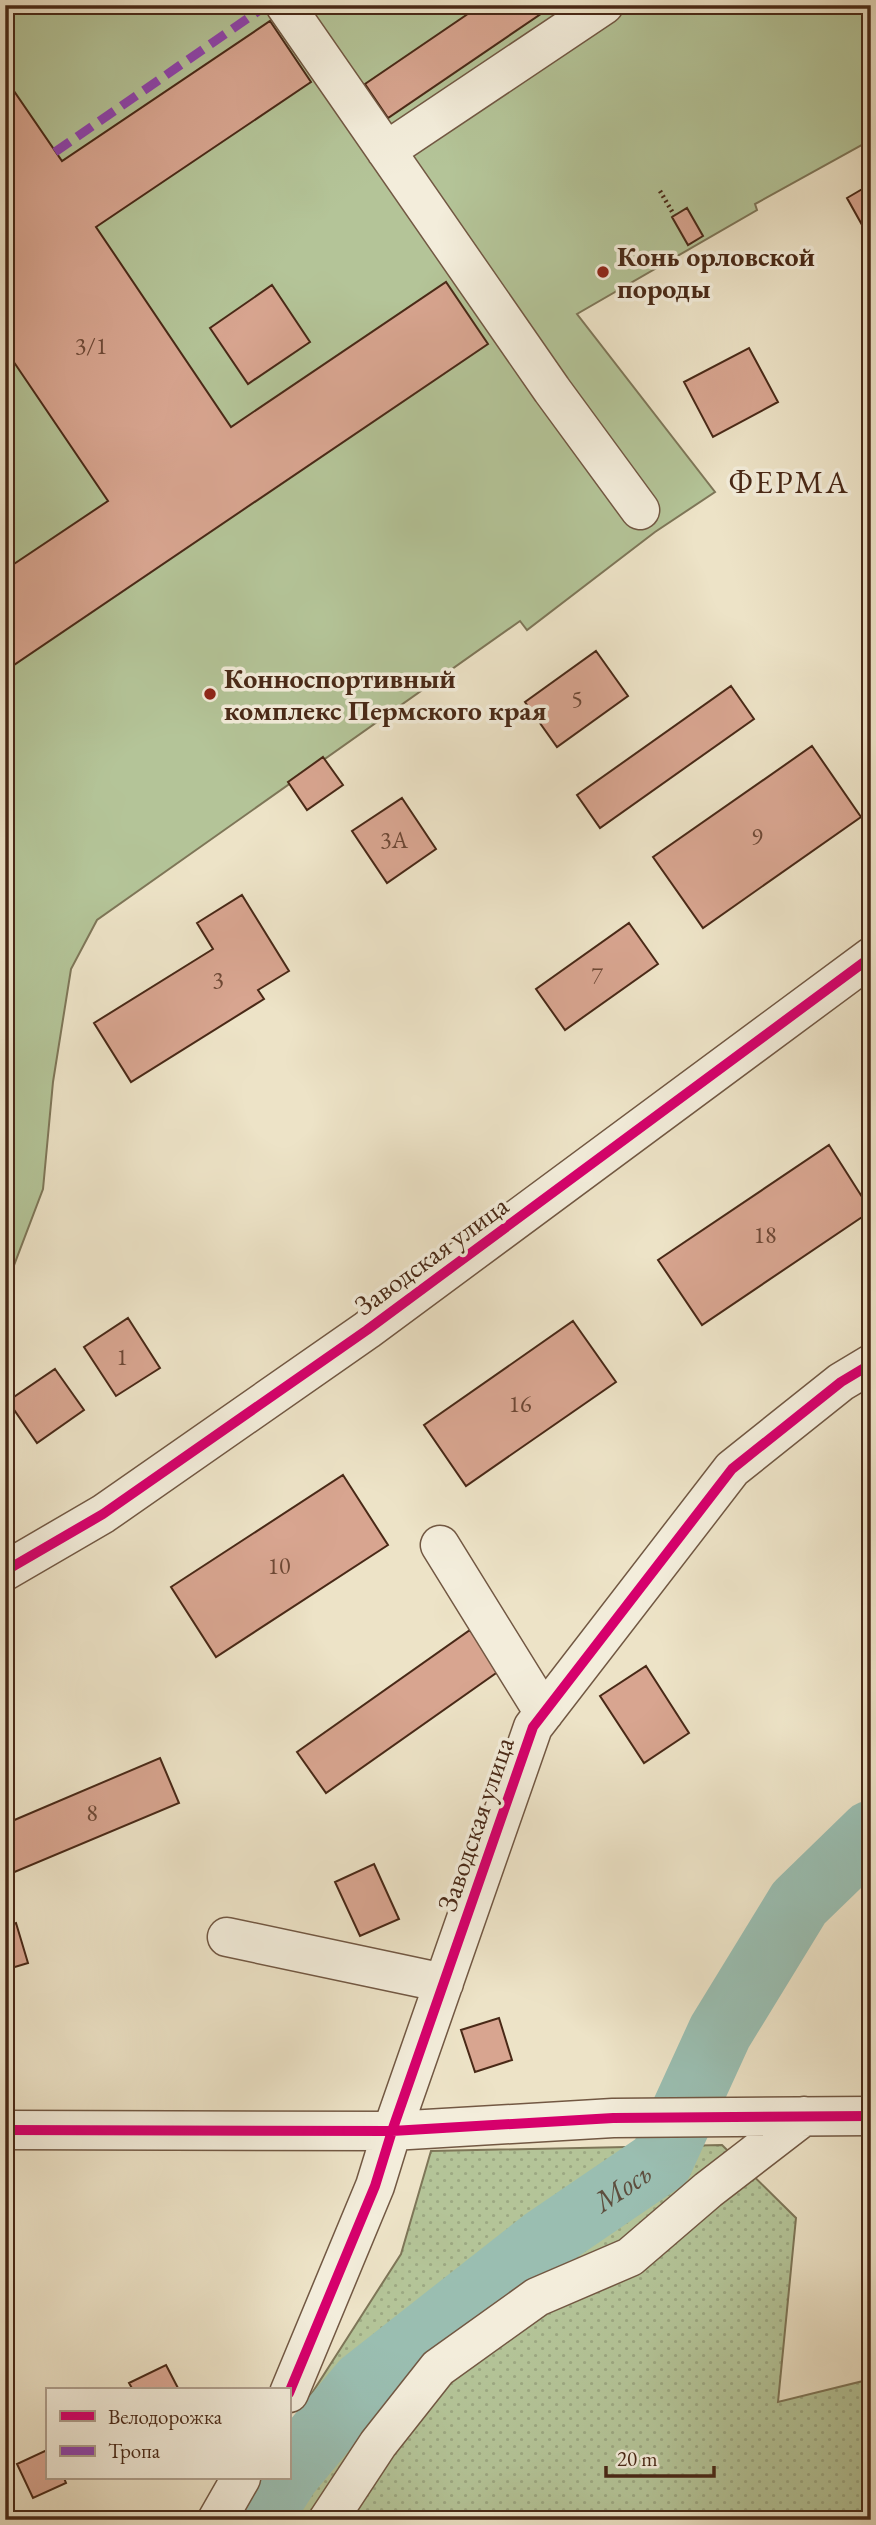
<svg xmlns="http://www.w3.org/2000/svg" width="876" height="2525" viewBox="0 0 876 2525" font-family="'EB Garamond',serif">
	<defs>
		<pattern id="grass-dots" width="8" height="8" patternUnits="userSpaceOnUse" patternTransform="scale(1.75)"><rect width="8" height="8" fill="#b4c498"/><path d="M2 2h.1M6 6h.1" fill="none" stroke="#9ca882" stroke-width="1.8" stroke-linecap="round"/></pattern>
	</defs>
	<rect width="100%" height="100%" fill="#ede3c7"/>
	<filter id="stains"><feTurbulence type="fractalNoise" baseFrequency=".00286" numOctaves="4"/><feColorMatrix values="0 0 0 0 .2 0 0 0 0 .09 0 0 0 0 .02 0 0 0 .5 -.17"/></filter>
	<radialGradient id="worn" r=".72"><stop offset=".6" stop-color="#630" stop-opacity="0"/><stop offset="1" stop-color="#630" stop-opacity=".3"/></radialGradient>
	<path fill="url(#grass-dots)" stroke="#7e7658" stroke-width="2" d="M 722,2145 L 796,2218 L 778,2402 L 867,2380 L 871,2375 L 871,2520 L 231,2520 L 258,2478 L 289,2478 L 289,2429 L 401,2254 L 431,2151 Z"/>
	<path fill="#b4c498" stroke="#7e7658" stroke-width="2" d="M 5,5 L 871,5 L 871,140 L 755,204 L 757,210 L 577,314 L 715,492 L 655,532 L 527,630 L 520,621 L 97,920 L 71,969 L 53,1082 L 43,1189 L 5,1289 Z"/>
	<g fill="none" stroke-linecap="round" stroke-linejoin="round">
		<g stroke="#9abeb1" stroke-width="65">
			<path id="s1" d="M 289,2472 L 363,2383 L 545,2240 L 661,2161 L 720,2032 L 799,1903 L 871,1833"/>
			<path d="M 258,2520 L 285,2478"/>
		</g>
	</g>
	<path fill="#d8a590" stroke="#492917" stroke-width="2" d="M 481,5 L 554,5 L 388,118 L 365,84 Z
		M 270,21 L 311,82 L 96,227 L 231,427 L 446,282 L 488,344 L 5,671 L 5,570 L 108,501 L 5,349 L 5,78 L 62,161 Z
		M 871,184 L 871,229 L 866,232 L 847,198 Z
		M 687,208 L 703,236 L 688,245 L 672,217 Z
		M 272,285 L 310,342 L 248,384 L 210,328 Z
		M 749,348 L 778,402 L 713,437 L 684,382 Z
		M 596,651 L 628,696 L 557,747 L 525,702 Z
		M 731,686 L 754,719 L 600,828 L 577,795 Z
		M 812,746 L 861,817 L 703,928 L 653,857 Z
		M 323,757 L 343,785 L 307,810 L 288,782 Z
		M 402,798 L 436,849 L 387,883 L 352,831 Z
		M 242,895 L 289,971 L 258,990 L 264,999 L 131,1082 L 94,1023 L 213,949 L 197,923 Z
		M 629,923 L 658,964 L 565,1030 L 536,989 Z
		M 829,1145 L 871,1211 L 702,1325 L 658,1260 Z
		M 128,1318 L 160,1368 L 116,1396 L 84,1347 Z
		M 573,1321 L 616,1382 L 466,1486 L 424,1425 Z
		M 55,1369 L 84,1410 L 37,1443 L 8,1401 Z
		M 343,1475 L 388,1545 L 216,1657 L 171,1587 Z
		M 470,1630 L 499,1671 L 326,1793 L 297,1752 Z
		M 646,1666 L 689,1733 L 644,1763 L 600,1696 Z
		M 160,1758 L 179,1803 L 5,1876 L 5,1824 Z
		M 374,1864 L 399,1919 L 360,1936 L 335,1882 Z
		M 16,1923 L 28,1963 L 5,1970 L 5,1927 Z
		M 499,2018 L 512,2060 L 475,2072 L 461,2030 Z
		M 166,2365 L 179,2390 L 133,2390 L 129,2383 Z
		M 47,2450 L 47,2478 L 64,2478 L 66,2483 L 33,2498 L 17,2464 Z"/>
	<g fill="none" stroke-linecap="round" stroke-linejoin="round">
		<defs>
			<path id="minor" d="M 285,5 L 552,390 L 640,510
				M 386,151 L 604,5
				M 440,1545 L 544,1713
				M 5,1571 L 103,1514 L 367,1330 L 871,957
				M 227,1937 L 444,1983
				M 5,2130 L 392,2131 L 613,2118 L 871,2116
				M 289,2393 L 375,2186 L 392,2131 L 533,1727 L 732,1469 L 841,1382 L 871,1364
				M 217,2520 L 241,2478
				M 328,2520 L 378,2444 L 438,2368 L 537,2297 L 630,2257 L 708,2190 L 804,2116"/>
		</defs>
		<use href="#minor" stroke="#725843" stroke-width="41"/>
		<path stroke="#492917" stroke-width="4.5" stroke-dasharray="2 3.5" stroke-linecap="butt" d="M 660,191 L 674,215"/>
		<use href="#minor" stroke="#f3eddb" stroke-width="38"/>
		<path stroke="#8e44ad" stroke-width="9" stroke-dasharray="18 9" stroke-linecap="butt" d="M 55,152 L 267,5"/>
		<defs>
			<path id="cycleway" d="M 5,1571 L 103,1514 L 367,1330 L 871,957
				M 5,2130 L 392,2131 L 613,2118 L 871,2116
				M 289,2393 L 375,2186 L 392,2131 L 533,1727 L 732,1469 L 841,1382 L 871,1364"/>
		</defs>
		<use href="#cycleway" stroke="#f3eddb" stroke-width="15"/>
		<use href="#cycleway" stroke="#d6006c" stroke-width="10"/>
	</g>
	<g fill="#8f2418" stroke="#f3eddb" stroke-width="2.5">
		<circle cx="603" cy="272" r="7"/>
		<circle cx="210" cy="694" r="7"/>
	</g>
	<g text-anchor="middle" stroke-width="7" stroke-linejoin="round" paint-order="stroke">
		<g font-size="24" fill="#6d4835">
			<text x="91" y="354">3/1</text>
			<text x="577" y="707">5</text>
			<text x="757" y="845">9</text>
			<text x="394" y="848">3А</text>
			<text x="597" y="984">7</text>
			<text x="218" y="988">3</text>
			<text x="765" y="1243">18</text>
			<text x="122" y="1365">1</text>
			<text x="520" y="1412">16</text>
			<text x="279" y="1574">10</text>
			<text x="92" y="1821">8</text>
		</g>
		<g font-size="28" font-weight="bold" fill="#492917" stroke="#f3eddb" text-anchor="start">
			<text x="617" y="266">Конь орловской<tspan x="617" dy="32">породы</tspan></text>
			<text x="224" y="688">Конноспортивный<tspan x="224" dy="32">комплекс Пермского края</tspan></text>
		</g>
		<g font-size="28" fill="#492917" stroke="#f3eddb">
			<text transform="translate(431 1255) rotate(-36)" y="10">Заводская улица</text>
			<text transform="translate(475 1824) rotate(-71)" y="10">Заводская улица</text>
		</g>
		<g font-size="30" font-style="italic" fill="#5d4e3e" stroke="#f3eddb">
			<text dy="10" stroke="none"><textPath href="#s1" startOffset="441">Мось</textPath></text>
		</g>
		<g font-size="32" letter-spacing="2" fill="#492917" stroke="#f3eddb">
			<text x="789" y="493">ФЕРМА</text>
		</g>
	</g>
	<rect width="876" height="2525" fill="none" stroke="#ede3c7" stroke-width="28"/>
	<rect x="7" y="7" width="862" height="2511" fill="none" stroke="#492917" stroke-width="3.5"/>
	<rect x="14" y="14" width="848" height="2497" fill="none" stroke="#492917" stroke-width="2"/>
	<rect x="46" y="2388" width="245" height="91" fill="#f3eddb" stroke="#af9f8d" stroke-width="2"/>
	<rect x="60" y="2411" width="35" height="10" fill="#d6006c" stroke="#af9f8d" stroke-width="2"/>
	<text x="108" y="2424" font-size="21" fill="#492917">Велодорожка</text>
	<rect x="60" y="2446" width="35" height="10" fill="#8e44ad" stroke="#af9f8d" stroke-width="2"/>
	<text x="108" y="2458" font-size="21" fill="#492917">Тропа</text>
	<path d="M606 2466v10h108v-10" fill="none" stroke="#492917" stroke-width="3.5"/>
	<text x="617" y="2466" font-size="21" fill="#492917" stroke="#f3eddb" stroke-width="5" paint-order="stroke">20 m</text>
	<rect width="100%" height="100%" filter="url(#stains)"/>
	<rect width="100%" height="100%" fill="url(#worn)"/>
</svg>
